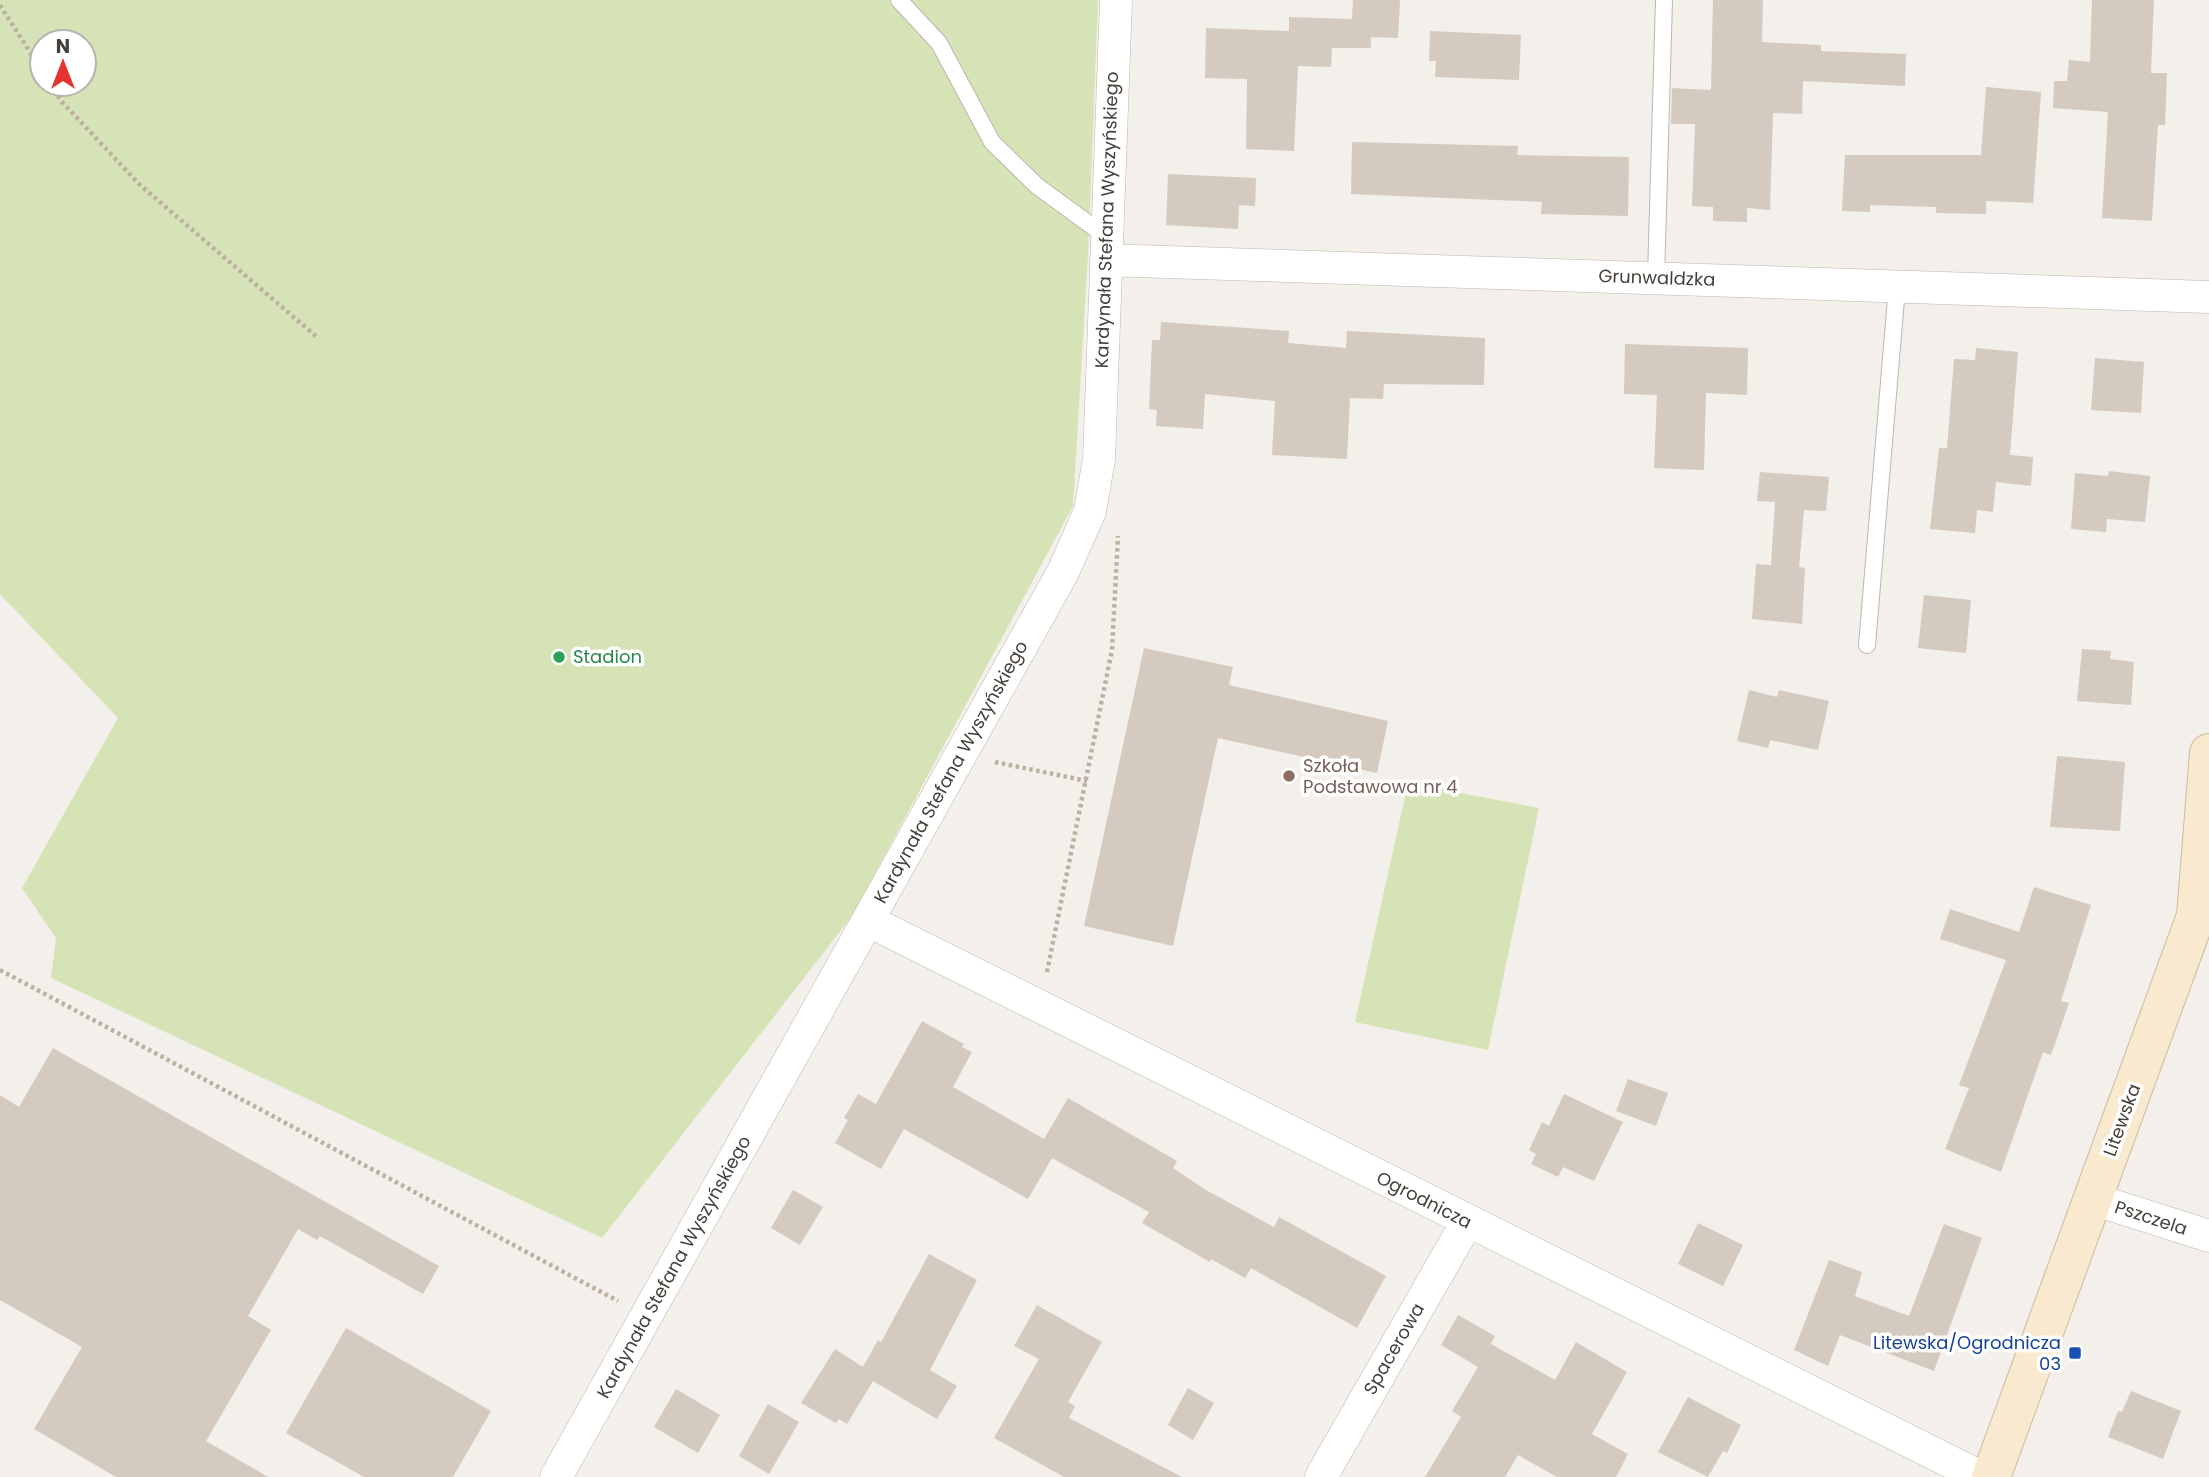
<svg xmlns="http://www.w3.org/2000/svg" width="2209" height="1477" viewBox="0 0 2209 1477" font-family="Poppins,sans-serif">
	<rect width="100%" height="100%" fill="#f3efea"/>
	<path fill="#d5e3b7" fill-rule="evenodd" d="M 0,0 L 1098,0 L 1088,255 L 1073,506 L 852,916 L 602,1238 L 51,978 L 56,938 L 22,888 L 118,718 L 0,594 ZM 42,42 L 84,42 L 84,84 L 42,84 Z
		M 1408,783 L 1539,808 L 1488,1050 L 1355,1022 Z"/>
	<path fill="#d4cac0" d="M 1353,0 L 1400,0 L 1398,38 L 1371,37 L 1371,48 L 1332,48 L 1331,67 L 1298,66 L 1294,151 L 1246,149 L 1247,79 L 1205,78 L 1206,28 L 1289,31 L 1289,17 L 1352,19 Z
		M 1713,0 L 1763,0 L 1762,42 L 1821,45 L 1821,51 L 1906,54 L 1905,86 L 1803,81 L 1802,114 L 1773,113 L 1770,210 L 1747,208 L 1747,222 L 1713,221 L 1713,207 L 1692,206 L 1695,124 L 1671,124 L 1672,88 L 1711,90 Z
		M 2092,0 L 2154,0 L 2151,73 L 2167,73 L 2165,125 L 2158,125 L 2152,221 L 2102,218 L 2108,112 L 2053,108 L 2054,81 L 2067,81 L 2069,60 L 2090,62 Z
		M 1430,31 L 1521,35 L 1519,80 L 1435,77 L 1436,61 L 1429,61 Z
		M 1986,87 L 2041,92 L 2033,203 L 1986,201 L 1986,214 L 1936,213 L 1936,207 L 1870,205 L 1870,212 L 1842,211 L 1845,155 L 1981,155 Z
		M 1352,142 L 1518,146 L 1517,155 L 1629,157 L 1628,216 L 1541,214 L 1542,202 L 1351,194 Z
		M 1168,174 L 1256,178 L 1255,206 L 1239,205 L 1238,229 L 1166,225 Z
		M 1161,322 L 1289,331 L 1288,343 L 1346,348 L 1347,331 L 1485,338 L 1484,385 L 1384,384 L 1383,399 L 1350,398 L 1347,459 L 1272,455 L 1275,401 L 1205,394 L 1203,429 L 1156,426 L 1157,410 L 1149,409 L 1152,340 L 1160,340 Z
		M 1625,344 L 1748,348 L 1747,395 L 1706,393 L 1704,470 L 1654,468 L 1657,395 L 1624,394 Z
		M 1976,348 L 2018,352 L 2010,455 L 2033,457 L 2031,486 L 1996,482 L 1993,512 L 1977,510 L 1975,533 L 1930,529 L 1939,448 L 1947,448 L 1954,359 L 1975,360 Z
		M 2095,358 L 2144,362 L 2141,413 L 2091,410 Z
		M 2109,471 L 2150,476 L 2145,522 L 2107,519 L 2106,532 L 2071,529 L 2075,473 L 2108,476 Z
		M 1760,472 L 1829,477 L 1826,511 L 1804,510 L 1799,567 L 1805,568 L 1802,624 L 1752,619 L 1756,564 L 1771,565 L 1775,502 L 1757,501 Z
		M 1924,595 L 1971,600 L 1966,653 L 1918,648 Z
		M 1144,648 L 1233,667 L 1229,685 L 1388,721 L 1377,773 L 1218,738 L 1173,946 L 1084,926 Z
		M 2082,649 L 2111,651 L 2110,659 L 2134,662 L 2131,705 L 2077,701 Z
		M 1749,690 L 1777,697 L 1779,690 L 1829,701 L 1818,750 L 1770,740 L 1768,748 L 1737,741 Z
		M 2057,756 L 2125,762 L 2120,831 L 2050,827 Z
		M 2034,887 L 2091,905 L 2061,1001 L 2069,1003 L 2051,1055 L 2043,1052 L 2001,1172 L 1945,1149 L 1969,1088 L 1959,1085 L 2006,960 L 1940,939 L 1950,909 L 2019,932 Z
		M 922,1021 L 964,1044 L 962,1047 L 972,1052 L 953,1087 L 1044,1139 L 1068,1098 L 1177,1161 L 1173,1168 L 1206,1190 L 1274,1227 L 1279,1217 L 1386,1276 L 1357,1328 L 1251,1268 L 1245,1278 L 1211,1259 L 1210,1262 L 1142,1223 L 1149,1212 L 1052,1158 L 1028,1199 L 904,1129 L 881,1169 L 835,1143 L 848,1120 L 844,1118 L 858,1094 L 876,1104 Z
		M 53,1048 L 439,1266 L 423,1294 L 320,1236 L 317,1240 L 298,1229 L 248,1316 L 271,1330 L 206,1441 L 268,1477 L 116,1477 L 34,1429 L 82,1347 L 0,1300 L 0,1095 L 19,1107 Z
		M 1628,1079 L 1668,1093 L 1656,1126 L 1616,1111 Z
		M 1564,1094 L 1623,1122 L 1594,1181 L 1563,1167 L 1558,1177 L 1531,1164 L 1536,1154 L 1529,1150 L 1542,1122 L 1549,1126 Z
		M 793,1190 L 823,1207 L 800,1245 L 771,1228 Z
		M 1698,1223 L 1743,1245 L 1723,1286 L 1678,1264 Z
		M 1944,1224 L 1982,1238 L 1934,1371 L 1840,1335 L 1828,1366 L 1794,1350 L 1829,1260 L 1862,1272 L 1855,1296 L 1909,1316 Z
		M 929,1254 L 977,1280 L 930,1370 L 957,1386 L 937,1419 L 873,1381 L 847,1424 L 839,1419 L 836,1423 L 801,1403 L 835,1349 L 863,1367 L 878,1340 L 881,1342 Z
		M 1037,1305 L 1102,1342 L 1068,1402 L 1075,1406 L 1069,1418 L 1182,1477 L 1064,1477 L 994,1438 L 1039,1359 L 1014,1346 Z
		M 1458,1315 L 1495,1336 L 1481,1361 L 1491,1344 L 1555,1380 L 1576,1342 L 1627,1372 L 1592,1434 L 1628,1454 L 1616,1477 L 1557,1477 L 1518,1455 L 1505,1477 L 1425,1477 L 1461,1417 L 1452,1411 L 1478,1367 L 1441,1345 Z
		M 346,1328 L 491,1411 L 453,1477 L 364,1477 L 286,1433 Z
		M 1188,1388 L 1214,1403 L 1193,1440 L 1168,1425 Z
		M 676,1389 L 720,1415 L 698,1453 L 654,1427 Z
		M 2131,1391 L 2181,1411 L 2163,1459 L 2108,1437 L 2118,1411 L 2122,1412 Z
		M 1688,1397 L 1741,1425 L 1727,1453 L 1723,1451 L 1708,1477 L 1658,1452 Z
		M 768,1404 L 799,1422 L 769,1474 L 739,1456 Z"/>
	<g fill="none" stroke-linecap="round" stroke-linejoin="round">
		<defs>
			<path id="lane" d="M 899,0 L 939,43 L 992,142 L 1037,186 L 1107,237
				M 1656,278 L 1664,0
				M 1867,645 L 1897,287"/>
			<path id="street" d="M 1106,260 L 2209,297
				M 869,921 L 1981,1477
				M 2093,1199 L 2209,1236
				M 556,1477 L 1063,572 L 1090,511 L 1099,459 L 1116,0
				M 1321,1477 L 1467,1222"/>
			<path id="secondary" d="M 1991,1477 L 2196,916 L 2209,753"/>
		</defs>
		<use href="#lane" stroke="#beb6ad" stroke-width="18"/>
		<use href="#street" stroke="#beb6ad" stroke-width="33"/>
		<use href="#secondary" stroke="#cebb9e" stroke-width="40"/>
		<path stroke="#beb0a0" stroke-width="4.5" stroke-dasharray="3.5 3.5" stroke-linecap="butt" d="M 0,5 L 42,71
			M 50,84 L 62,102 L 140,185 L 318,338
			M 995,762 L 1087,781
			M 0,970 L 618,1301
			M 1047,972 L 1112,650 L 1118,536"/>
		<use href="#lane" stroke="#fff" stroke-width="16"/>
		<use href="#street" stroke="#fff" stroke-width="32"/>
		<use href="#secondary" stroke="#f9e9ce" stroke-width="38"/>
	</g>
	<circle fill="#2e9e5b" stroke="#fff" stroke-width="2.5" cx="559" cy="657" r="7"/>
	<circle fill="#8d6e63" stroke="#fff" stroke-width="2.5" cx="1289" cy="776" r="7"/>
	<rect fill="#1a4fb4" stroke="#fff" stroke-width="2.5" x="2068" y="1346" width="14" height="14" rx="3.5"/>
	<g text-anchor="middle" stroke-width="7" stroke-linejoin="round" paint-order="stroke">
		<g font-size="18" fill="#463f39" stroke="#fff">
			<text transform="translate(1107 220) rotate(-88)" y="6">Kardynała Stefana Wyszyńskiego</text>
			<text transform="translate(1657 278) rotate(2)" y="6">Grunwaldzka</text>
			<text transform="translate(951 772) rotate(-61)" y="6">Kardynała Stefana Wyszyńskiego</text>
			<text transform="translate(2122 1120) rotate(-70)" y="6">Litewska</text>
			<text transform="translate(1424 1200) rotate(27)" y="6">Ogrodnicza</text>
			<text transform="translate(2151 1218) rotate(18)" y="6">Pszczela</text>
			<text transform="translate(674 1267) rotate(-61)" y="6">Kardynała Stefana Wyszyńskiego</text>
			<text transform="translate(1394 1349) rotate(-60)" y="6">Spacerowa</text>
		</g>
		<g font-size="18" fill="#27864d" stroke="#fff" text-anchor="start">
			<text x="573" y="663">Stadion</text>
		</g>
		<g font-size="18" fill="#785e54" stroke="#fff" text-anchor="start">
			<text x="1303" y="772">Szkoła<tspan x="1303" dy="21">Podstawowa nr 4</tspan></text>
		</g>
		<g font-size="18" fill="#164399" stroke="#fff" text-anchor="end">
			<text x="2061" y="1349">Litewska/Ogrodnicza<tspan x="2061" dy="21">03</tspan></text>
		</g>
	</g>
	<g transform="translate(63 63)"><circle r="33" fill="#ffffff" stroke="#b5b2b0" stroke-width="2"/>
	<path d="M0-5L12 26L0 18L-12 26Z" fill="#e43430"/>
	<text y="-10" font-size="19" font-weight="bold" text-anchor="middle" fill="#463f39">N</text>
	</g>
</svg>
